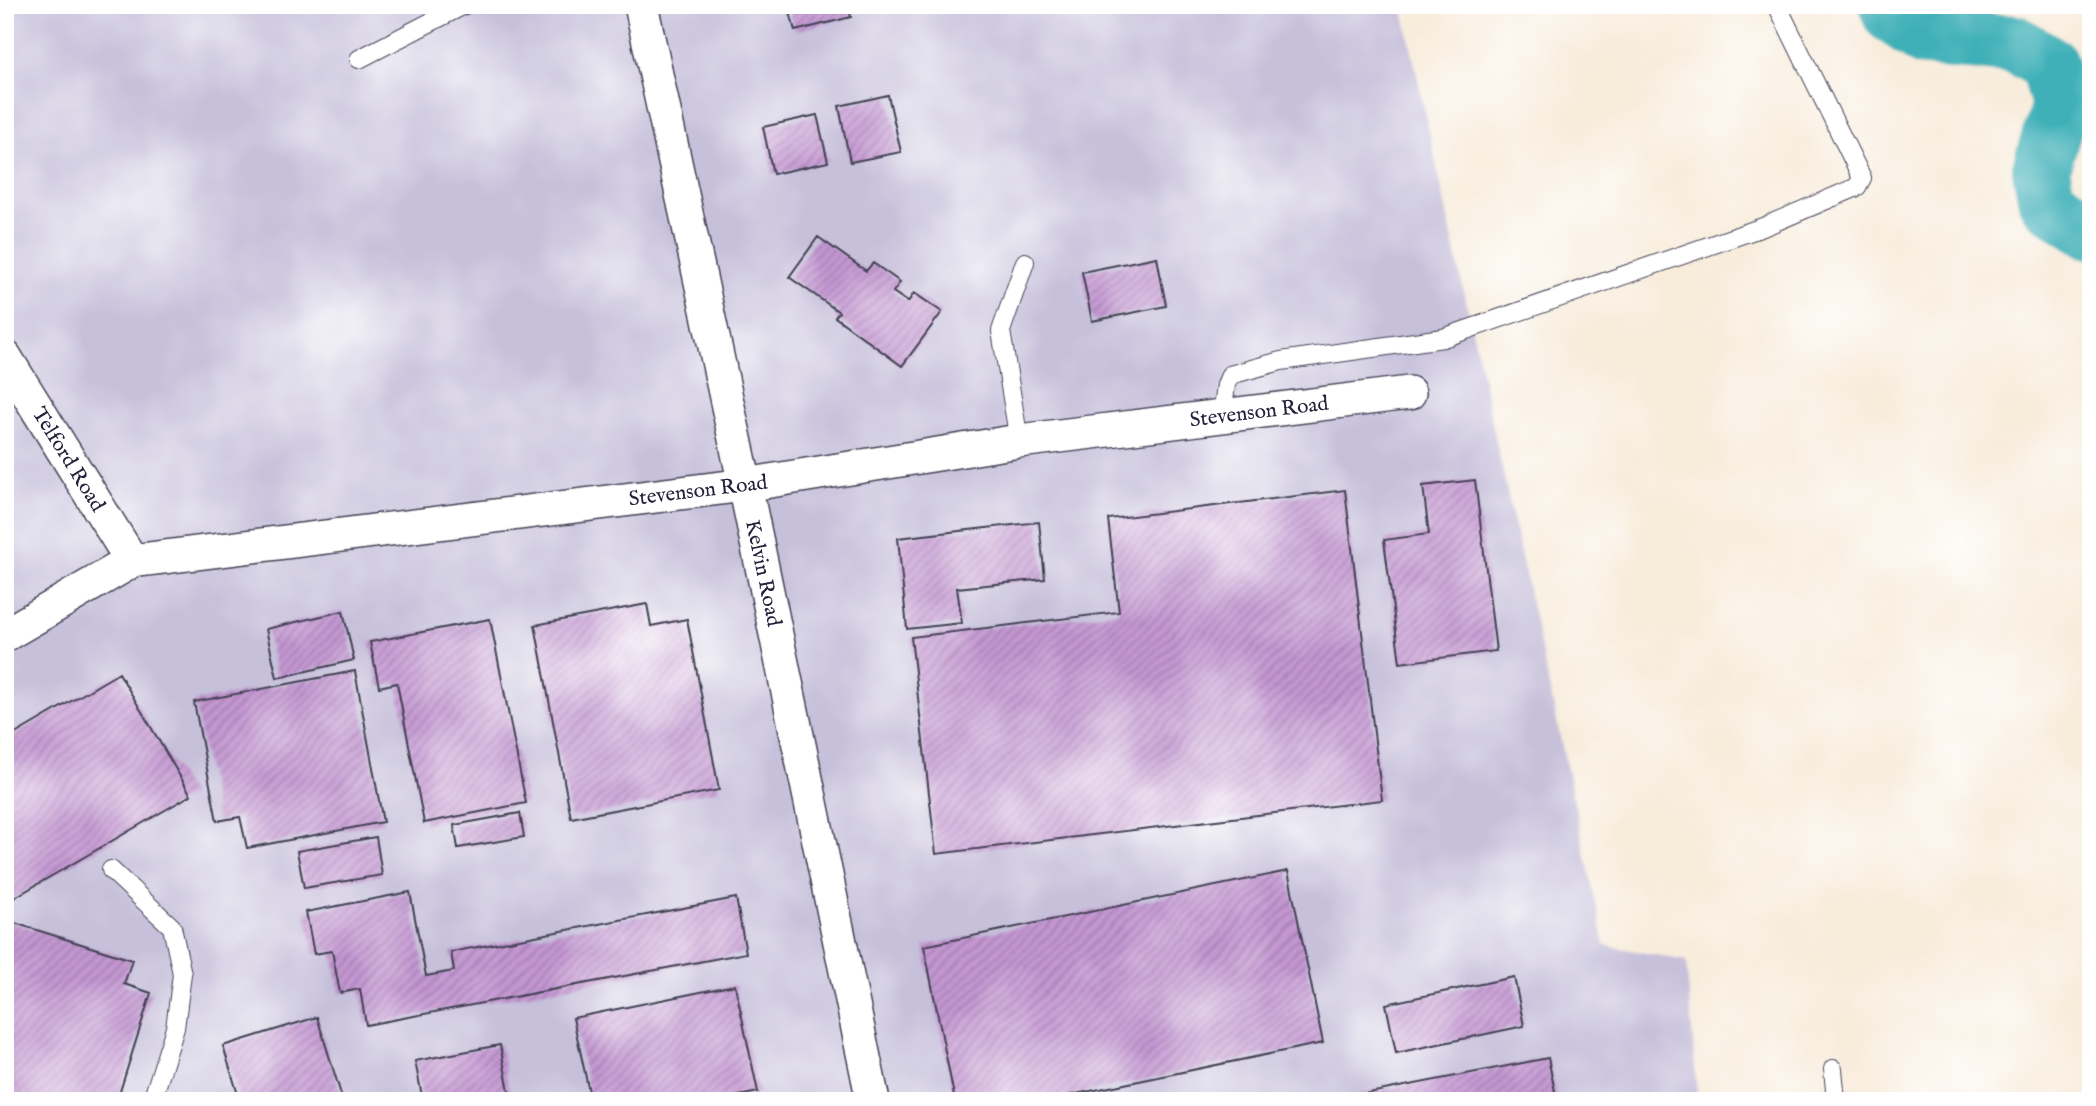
<svg xmlns="http://www.w3.org/2000/svg" width="2096" height="1106" viewBox="0 0 2096 1106" font-family="'IM FELL English',serif">
	<defs>
		<pattern id="building-hatch" width="6" height="6" patternUnits="userSpaceOnUse" patternTransform="scale(1.75)"><rect width="6" height="6" fill="#c497d2"/><path d="M-1 1l2-2M0 6l6-6M5 7l2-2" fill="none" stroke="#9f7bac"/></pattern>
	</defs>
	<rect width="100%" height="100%" fill="#fff"/>
	<filter id="ink" filterUnits="userSpaceOnUse"><feTurbulence type="fractalNoise" baseFrequency=".0143" numOctaves="2"/><feDisplacementMap in="SourceGraphic" scale="14" xChannelSelector="R" yChannelSelector="G"/><feConvolveMatrix kernelMatrix="1 2 1 2 8 2 1 2 1" color-interpolation-filters="sRGB"/></filter>
	<filter id="wash" filterUnits="userSpaceOnUse"><feTurbulence type="fractalNoise" baseFrequency=".00686" numOctaves="4" result="noise"/><feDisplacementMap in="SourceGraphic" scale="28" xChannelSelector="R" yChannelSelector="G"/><feGaussianBlur stdDeviation="1.57" result="paint"/><feColorMatrix in="noise" values="0 0 0 0 0 0 0 0 0 0 0 0 0 0 0 0 0 1.4 0 .05"/><feComposite in="paint" operator="in"/></filter>
	<g filter="url(#wash)">
		<rect width="100%" height="100%" fill="#f8ecdb"/>
		<path fill="#c6c0da" d="M 5,5 L 1402,5 L 1605,945 L 1686,961 L 1698,1101 L 5,1101 Z"/>
		<g fill="none" stroke-linecap="round" stroke-linejoin="round">
			<path stroke="#3fb0b8" stroke-width="58" d="M 1888,5 L 1891,14 L 1925,38 L 2015,44 L 2049,64 L 2060,105 L 2041,169 L 2047,201 L 2091,230"/>
		</g>
		<g id="blocks">
			<path fill="url(#building-hatch)" d="M 788,5 L 848,5 L 851,17 L 795,31 Z
				M 888,95 L 901,152 L 850,162 L 839,106 Z
				M 817,115 L 828,162 L 773,174 L 763,127 Z
				M 818,237 L 866,271 L 873,263 L 900,282 L 893,292 L 908,302 L 914,293 L 942,312 L 902,366 L 835,317 L 839,312 L 789,277 Z
				M 1157,257 L 1166,306 L 1092,321 L 1082,272 Z
				M 1475,480 L 1496,651 L 1400,663 L 1384,540 L 1429,534 L 1423,486 Z
				M 1345,490 L 1382,800 L 936,854 L 911,637 L 1119,612 L 1108,519 Z
				M 1039,522 L 1045,579 L 957,588 L 962,623 L 907,629 L 898,538 Z
				M 647,604 L 651,626 L 687,619 L 719,790 L 571,818 L 535,625 Z
				M 343,611 L 354,660 L 277,678 L 266,629 Z
				M 490,619 L 526,803 L 424,823 L 397,683 L 379,687 L 370,642 Z
				M 355,671 L 383,822 L 247,848 L 240,817 L 217,821 L 194,702 Z
				M 119,673 L 191,795 L 5,903 L 5,740 Z
				M 520,813 L 524,837 L 458,848 L 454,825 Z
				M 376,837 L 382,875 L 304,888 L 297,851 Z
				M 1288,871 L 1323,1043 L 1042,1101 L 955,1101 L 924,946 Z
				M 410,892 L 426,976 L 454,971 L 451,952 L 736,898 L 746,953 L 366,1025 L 360,989 L 340,993 L 332,951 L 314,954 L 306,912 Z
				M 5,920 L 132,960 L 124,984 L 151,993 L 117,1101 L 38,1101 L 5,1091 Z
				M 1514,977 L 1524,1026 L 1396,1053 L 1386,1004 Z
				M 735,985 L 758,1092 L 716,1101 L 591,1101 L 573,1018 Z
				M 317,1017 L 343,1101 L 240,1101 L 223,1046 Z
				M 500,1045 L 511,1101 L 423,1101 L 415,1061 Z
				M 1548,1058 L 1557,1101 L 1338,1101 L 1338,1099 Z"/>
		</g>
	</g>
	<g filter="url(#ink)">
		<use href="#blocks" fill-opacity="0" stroke="#424053" stroke-width="2"/>
		<g fill="none" stroke-linecap="round" stroke-linejoin="round">
			<defs>
				<path id="service" d="M 359,59 L 464,5
					M 1222,416 L 1226,385 L 1230,375 L 1281,361 L 1443,338 L 1763,227 L 1857,187 L 1862,178 L 1777,5
					M 1019,441 L 1001,331 L 1025,262
					M 111,870 L 172,927 L 182,974 L 175,1028 L 152,1101
					M 1833,1069 L 1836,1101"/>
				<path id="minor" d="M 641,5 L 745,485 L 873,1101
					M 5,357 L 132,561
					M 5,635 L 132,561 L 745,485 L 1019,441 L 1409,393"/>
			</defs>
			<use href="#service" stroke="#424053" stroke-width="20"/>
			<use href="#minor" stroke="#424053" stroke-width="36"/>
			<use href="#service" stroke="#fff" stroke-width="18"/>
			<use href="#minor" stroke="#fff" stroke-width="33"/>
		</g>
	</g>
	<g text-anchor="middle" stroke-width="7" stroke-linejoin="round" paint-order="stroke">
		<g font-size="21" fill="#22223b" stroke="#fff">
			<text transform="translate(1259 411) rotate(-7)" y="7">Stevenson Road</text>
			<text transform="translate(69 459) rotate(58)" y="7">Telford Road</text>
			<text transform="translate(698 490) rotate(-7)" y="7">Stevenson Road</text>
			<text transform="translate(764 573) rotate(78)" y="7">Kelvin Road</text>
		</g>
	</g>
	<rect width="2096" height="1106" fill="none" stroke="#fff" stroke-width="28"/>
</svg>
